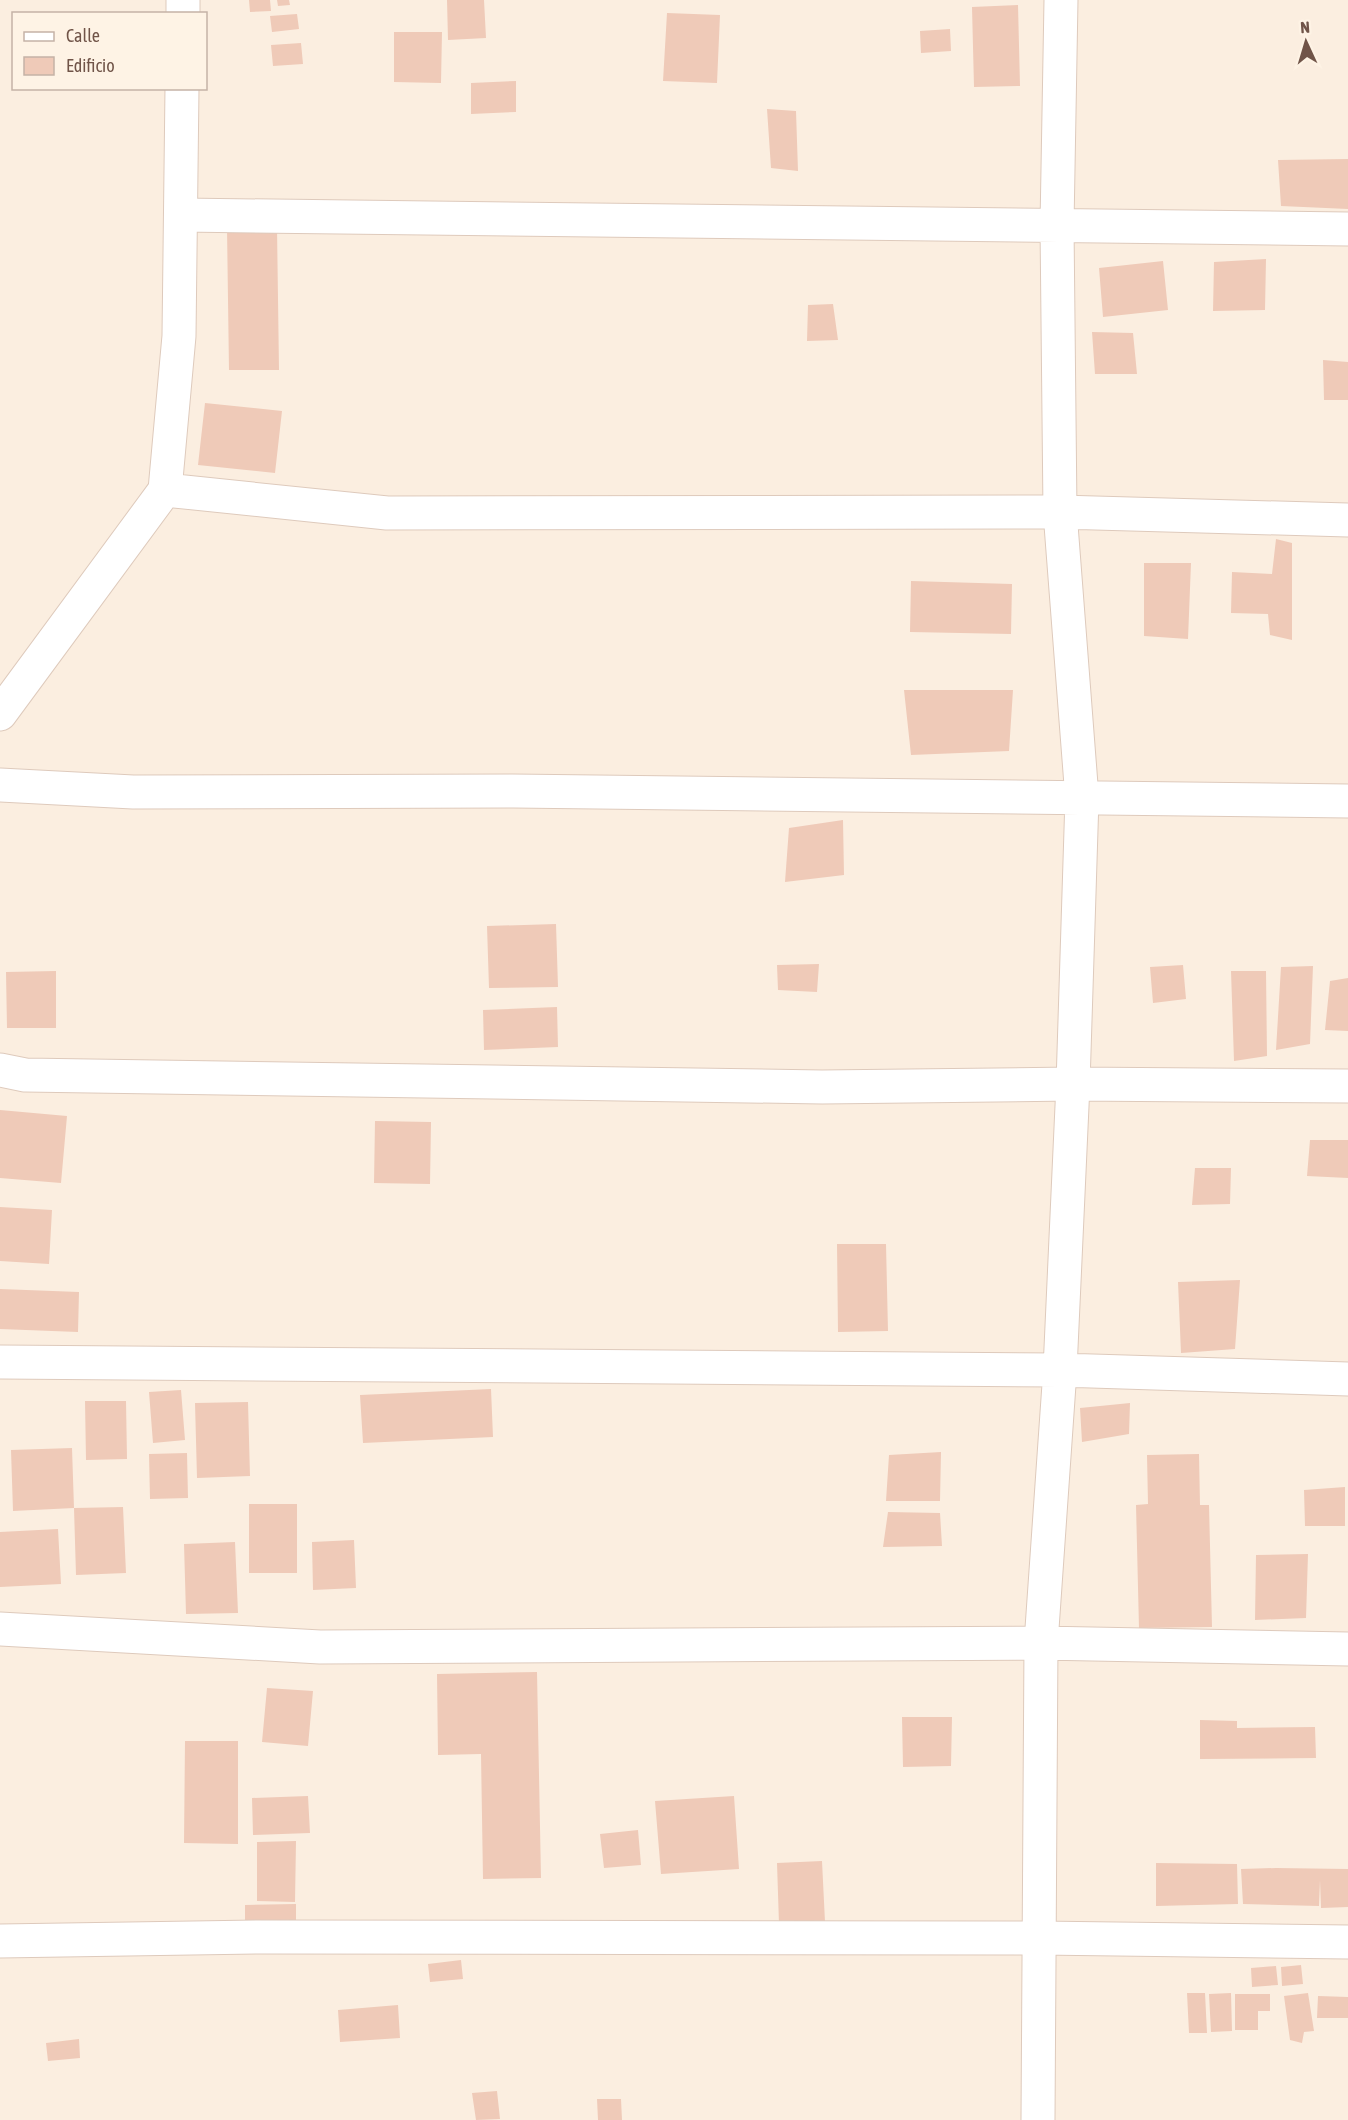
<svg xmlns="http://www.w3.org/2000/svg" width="1348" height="2120" viewBox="0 0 1348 2120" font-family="'Asap Condensed',sans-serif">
	<rect width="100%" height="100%" fill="#fbeee0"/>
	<path fill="#efcab8" d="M 249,0 L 270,0 L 271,11 L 250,12 Z
		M 277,0 L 289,0 L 290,5 L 278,6 Z
		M 447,0 L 484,0 L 486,38 L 448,40 Z
		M 1018,5 L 1020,86 L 974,87 L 972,7 Z
		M 667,13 L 720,15 L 717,83 L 663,81 Z
		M 297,14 L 299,29 L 272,32 L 270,16 Z
		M 950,29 L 951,51 L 921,53 L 920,31 Z
		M 394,32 L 442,32 L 441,83 L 394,82 Z
		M 301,43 L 303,64 L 273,66 L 271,45 Z
		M 516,81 L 516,112 L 471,114 L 471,83 Z
		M 767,109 L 796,111 L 798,171 L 771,168 Z
		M 1348,159 L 1348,209 L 1281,206 L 1278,160 Z
		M 277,227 L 279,370 L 229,370 L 227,228 Z
		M 1266,259 L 1265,310 L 1213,311 L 1214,262 Z
		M 1163,261 L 1168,310 L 1103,317 L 1099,268 Z
		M 833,304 L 838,340 L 807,341 L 808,305 Z
		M 1092,332 L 1133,333 L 1137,374 L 1095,374 Z
		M 1323,360 L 1348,362 L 1348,400 L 1324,400 Z
		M 205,403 L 282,411 L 275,473 L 198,465 Z
		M 1276,539 L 1292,543 L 1292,640 L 1270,635 L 1268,614 L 1231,613 L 1232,572 L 1272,574 Z
		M 1144,563 L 1191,563 L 1188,639 L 1144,636 Z
		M 911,581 L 1012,584 L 1011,634 L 910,632 Z
		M 904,690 L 1013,690 L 1009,751 L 911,755 Z
		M 843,820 L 844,875 L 785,882 L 789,828 Z
		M 556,924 L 558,987 L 489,988 L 487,926 Z
		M 819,964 L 817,992 L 778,990 L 777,965 Z
		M 1183,965 L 1186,999 L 1153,1003 L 1150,967 Z
		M 1313,966 L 1310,1044 L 1276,1050 L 1281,967 Z
		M 56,971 L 56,1028 L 7,1028 L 6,972 Z
		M 1231,971 L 1266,971 L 1267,1056 L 1234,1061 Z
		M 1348,978 L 1348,1031 L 1325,1030 L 1330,981 Z
		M 557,1007 L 558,1047 L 484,1050 L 483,1010 Z
		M 0,1110 L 67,1116 L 61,1183 L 0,1178 Z
		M 375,1121 L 431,1122 L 430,1184 L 374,1183 Z
		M 1310,1140 L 1348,1140 L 1348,1178 L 1307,1176 Z
		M 1195,1168 L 1231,1168 L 1230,1204 L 1192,1205 Z
		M 0,1207 L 52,1210 L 49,1264 L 0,1261 Z
		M 837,1244 L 886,1244 L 888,1331 L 838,1332 Z
		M 1240,1280 L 1235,1349 L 1181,1353 L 1178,1282 Z
		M 0,1289 L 79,1292 L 78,1332 L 0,1329 Z
		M 491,1389 L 493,1437 L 363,1443 L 360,1395 Z
		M 181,1390 L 185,1440 L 153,1443 L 149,1392 Z
		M 85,1401 L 126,1401 L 127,1459 L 86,1460 Z
		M 248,1402 L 250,1476 L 197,1478 L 195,1403 Z
		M 1130,1403 L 1129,1434 L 1082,1442 L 1080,1408 Z
		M 72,1448 L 74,1508 L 123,1507 L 126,1573 L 76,1575 L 74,1508 L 13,1511 L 11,1450 Z
		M 941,1452 L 940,1501 L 886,1501 L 889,1455 Z
		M 187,1453 L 188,1498 L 150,1499 L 149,1454 Z
		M 1199,1454 L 1200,1505 L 1209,1505 L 1212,1627 L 1139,1628 L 1136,1505 L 1148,1504 L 1147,1455 Z
		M 1345,1487 L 1345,1526 L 1305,1526 L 1304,1490 Z
		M 249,1504 L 297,1504 L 297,1573 L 249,1573 Z
		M 888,1512 L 940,1513 L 942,1546 L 883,1547 Z
		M 58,1529 L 61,1584 L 0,1587 L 0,1532 Z
		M 354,1540 L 356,1588 L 313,1590 L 312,1542 Z
		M 235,1542 L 238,1613 L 186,1614 L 184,1544 Z
		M 1308,1554 L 1306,1618 L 1255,1620 L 1256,1555 Z
		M 537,1672 L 541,1878 L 483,1879 L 481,1754 L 438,1755 L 437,1674 Z
		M 267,1688 L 313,1691 L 308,1746 L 262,1742 Z
		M 902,1717 L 952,1717 L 951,1766 L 903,1767 Z
		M 1200,1720 L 1237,1721 L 1237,1728 L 1315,1727 L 1316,1758 L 1200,1759 Z
		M 185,1741 L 238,1741 L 238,1844 L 184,1843 Z
		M 308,1796 L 310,1833 L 253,1835 L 252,1798 Z
		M 734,1796 L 739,1869 L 661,1874 L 655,1801 Z
		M 638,1830 L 641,1865 L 604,1868 L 600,1834 Z
		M 296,1841 L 295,1902 L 257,1901 L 257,1842 Z
		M 822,1861 L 825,1922 L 779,1924 L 777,1863 Z
		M 1156,1863 L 1237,1864 L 1238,1904 L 1156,1906 Z
		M 1276,1868 L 1348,1869 L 1348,1907 L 1321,1908 L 1320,1880 L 1319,1906 L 1243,1904 L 1241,1869 Z
		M 296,1904 L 296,1923 L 245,1923 L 245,1905 Z
		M 461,1960 L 463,1979 L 430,1982 L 428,1964 Z
		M 1301,1965 L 1303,1984 L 1282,1986 L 1281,1967 Z
		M 1276,1966 L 1278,1985 L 1252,1987 L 1251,1968 Z
		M 1187,1993 L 1205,1993 L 1207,2033 L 1189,2033 Z
		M 1231,1993 L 1232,2031 L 1211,2032 L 1209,1994 Z
		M 1308,1993 L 1314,2031 L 1304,2032 L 1302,2043 L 1290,2040 L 1284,1996 Z
		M 1235,1994 L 1270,1994 L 1270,2011 L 1258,2011 L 1258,2030 L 1235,2030 Z
		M 1318,1996 L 1348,1997 L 1348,2018 L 1317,2018 Z
		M 398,2005 L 400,2038 L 340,2042 L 338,2010 Z
		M 79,2039 L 80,2058 L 48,2061 L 46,2043 Z
		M 497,2091 L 500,2119 L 476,2120 L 472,2093 Z
		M 597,2099 L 621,2099 L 622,2120 L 598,2120 Z"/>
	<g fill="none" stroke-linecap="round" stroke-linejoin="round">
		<defs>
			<path id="minor" d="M 183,14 L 183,0
				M 181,215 L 1348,229
				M 165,490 L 387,513 L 1060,512 L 1348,520
				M 0,714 L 165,490 L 179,336 L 182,88
				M 0,785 L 133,792 L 513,791 L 1348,801
				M 0,1070 L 25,1075 L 822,1087 L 1073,1084 L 1348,1086
				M 0,1362 L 1060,1370 L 1348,1379
				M 0,1629 L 320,1647 L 1041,1643 L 1348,1649
				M 0,1941 L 257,1937 L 1039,1938 L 1348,1942
				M 1038,2120 L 1041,1643 L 1060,1370 L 1073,1084 L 1082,798 L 1060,512 L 1057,225 L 1061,0"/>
		</defs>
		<use href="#minor" stroke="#decabc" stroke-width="35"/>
		<use href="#minor" stroke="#fff" stroke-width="33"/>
	</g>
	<rect x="12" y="12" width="195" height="78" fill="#fef3e5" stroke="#c5b3a6" stroke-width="1.5"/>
	<rect x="24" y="32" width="30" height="9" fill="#ffffff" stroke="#c5b3a6" stroke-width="1.5"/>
	<text x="66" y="42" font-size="18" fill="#705448">Calle</text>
	<rect x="24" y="57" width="30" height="18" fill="#efcab8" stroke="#c5b3a6" stroke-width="1.5"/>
	<text x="66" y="72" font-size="18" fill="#705448">Edificio</text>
	<g transform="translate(1306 42) rotate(356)" stroke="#fef3e5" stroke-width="4.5" paint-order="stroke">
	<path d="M0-4.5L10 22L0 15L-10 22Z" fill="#705448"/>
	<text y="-9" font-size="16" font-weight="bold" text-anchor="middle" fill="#705448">N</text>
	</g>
</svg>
